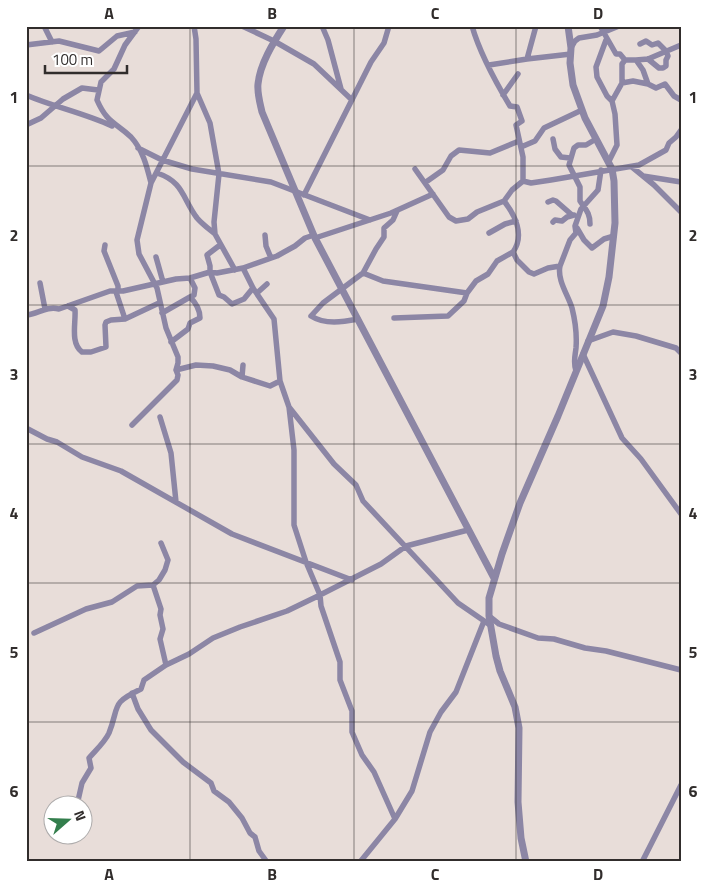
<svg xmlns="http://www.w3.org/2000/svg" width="707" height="888" viewBox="0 0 707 888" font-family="'Titillium Web',sans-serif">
	<rect width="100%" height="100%" fill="#e8ddd9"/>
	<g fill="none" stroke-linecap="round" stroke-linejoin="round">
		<path stroke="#8c86a5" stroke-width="5.5" d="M 44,26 L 52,42
			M 139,26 L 125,45 L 114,69 L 101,82 L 97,100 C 107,123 115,122 131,137 C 143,150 147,167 151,183
			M 194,26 L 196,39 L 197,93 L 210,123 L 219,174 L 214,222 L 215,234 L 235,270
			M 242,26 L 274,41 L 314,64 L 352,100
			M 322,26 L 328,40 L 341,89
			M 600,26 L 616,54 L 620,54 L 625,60 L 636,60 L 643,70 L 648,84 L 656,88 L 665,84 L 674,96 L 681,100
			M 606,40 L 596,67 L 597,77 L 607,96 L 612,101 L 615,114 L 617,145 L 609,161
			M 640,44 L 646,41 L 652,45 L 658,43 L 666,51 L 668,56 L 666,60 L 666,66 L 663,68 L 659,68 L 648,59
			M 26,45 L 59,41 L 99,51 L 117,36 L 135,32
			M 571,48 L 575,41 L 579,38 L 597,35 L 619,26
			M 527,59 L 536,26
			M 636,60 L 648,59 L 681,45
			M 489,65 L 527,59 L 571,54
			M 622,83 L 633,81 L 648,84
			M 26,95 C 54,107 84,113 112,126
			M 503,95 L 518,74
			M 612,101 L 622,83 L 622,64 L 625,60
			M 26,125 L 41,118 L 63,99 L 82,88 L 98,90
			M 553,139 L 555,149 L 561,157 L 570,158
			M 521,147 L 535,141 L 544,128 L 582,110
			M 138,148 L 162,160 L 192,169 L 271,182 L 370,220
			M 632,167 L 654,185 L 681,212
			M 415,169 L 449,217 L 456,221 L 468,219 L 477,212 L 504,201 L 512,190 L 523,181 L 523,157 L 516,125 L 522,121 L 517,107 L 510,106 C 495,81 480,54 472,26
			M 157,173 C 184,182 182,198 197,218 C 202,224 209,229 215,234
			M 643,176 L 681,182
			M 523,181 L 531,183 L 551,180 L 639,165 L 666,150 L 669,143 L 676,137 L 681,130
			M 426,182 L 443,170 L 451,156 L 459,150 L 490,153 L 519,141
			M 304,195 L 371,62 L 384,43 L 389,26
			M 504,201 C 515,215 525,235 513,252 L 517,260 L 529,272 L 534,274 L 548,268 L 560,266 C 557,280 568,295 572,308 C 575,320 577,335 576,348 C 575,357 573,362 576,371
			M 548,202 L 553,200 L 556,201 L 572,215
			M 553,222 L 555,220 L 562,221 L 567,217 L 574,215
			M 590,224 C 590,213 586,210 580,201 L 580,187 L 569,165 L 574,148 L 578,145 L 586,145 L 596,139
			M 577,228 L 584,240 L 592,248 L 604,239 L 614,236
			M 489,233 L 505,224 L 516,221
			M 265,235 L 266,246 L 271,258
			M 315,238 L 391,213 L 433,194
			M 105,245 L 104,251 L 118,286 L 118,291
			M 220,245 L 207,255 L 210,266 L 210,272 L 219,295 L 224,297 L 232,304 L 244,299 L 253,288
			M 156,257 L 163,282
			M 560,266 L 570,240 L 576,233 L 575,226 L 581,209 L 598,190 L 601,170
			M 243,268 L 253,288 L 274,319 L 280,381 L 289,407 L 334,464 L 356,485 L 363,501 L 458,603 L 490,625
			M 363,273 L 383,281 L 467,293
			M 40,283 L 45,309
			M 116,292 L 125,319
			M 257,293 L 267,284
			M 68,306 L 75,310 C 76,323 70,343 82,352 L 91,352 L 106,347 L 105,325 L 106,322 L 111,320 L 125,319 L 159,303
			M 162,313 L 190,297
			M 26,315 C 38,314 46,306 59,309 L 110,291 L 123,291 L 176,279 L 190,278 L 210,272 L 217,273 L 243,268 L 277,256 L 295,246 L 305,238 L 314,235
			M 394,318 L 448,316 L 464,301 L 467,293 L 476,281 L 488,274 L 497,261 L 513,252
			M 358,319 C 343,322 325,325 311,316 L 323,303 L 363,273 L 376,249 L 384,237 L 384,228 L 393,220 L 397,211
			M 588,341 L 613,332 L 636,336 L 676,348 L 681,353
			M 171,342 L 188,329 L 190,323 L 200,318 C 200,310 195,302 190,297 L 194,295 L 195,288 L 190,278
			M 583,354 L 622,438 L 641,459 L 681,514
			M 176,370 L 196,365 L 213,366 L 230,370 L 242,377 L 270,386 L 280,381
			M 242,377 L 243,365
			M 289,407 L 294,450 L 294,525 L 306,562 L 320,595 L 321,606 L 340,662 L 340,680 L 352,711 L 352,732 L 362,755 L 374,772 L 395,819
			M 160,417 L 171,453 L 176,502
			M 132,425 L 177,380 L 178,375 L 176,370 L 178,363 L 178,357 L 166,328 L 157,288 L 139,254 L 137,240 L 151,183 L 197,93
			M 26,428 L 47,439 L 57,442 L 82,457 L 121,471 L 232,534 L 352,580
			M 153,585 L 161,609 L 160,615 L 163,629 L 160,639 L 166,665
			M 489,616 L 499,624 L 538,638 L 554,639 L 585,648 L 606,651 L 681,670
			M 34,633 L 86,609 L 112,602 L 137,586 L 153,585 L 159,580 L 165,570 L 168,560 L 161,543
			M 132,693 L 138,709 L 151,730 L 183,762 L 211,783 L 214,791 L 229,802 L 242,818 L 250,833 L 255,837 L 259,851 L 267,862
			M 77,805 L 82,783 L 91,768 L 89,758 C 95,751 105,742 109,733 C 120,705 110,704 141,689 L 144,680 L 166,665 L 189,654 L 213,638 L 240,627 L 287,611 L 318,596 L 381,564 L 406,546 L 468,530
			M 360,862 L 395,819 L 412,791 L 430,732 L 441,712 L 456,692 L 484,621
			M 642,862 L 681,785"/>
		<path stroke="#8c86a5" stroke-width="7" d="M 284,26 C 273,43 260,64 258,84 C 257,93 260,103 262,112 L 315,238 L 494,578
			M 526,862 L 521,838 L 518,802 L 519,728 L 515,707 L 500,671 L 496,656 L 489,616 L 489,598 L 502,554 L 520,503 L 558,416 L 603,306 L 609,277 L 615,223 L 614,181 L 612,169 L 585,118 L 573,85 L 570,63 L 571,48 L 568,26"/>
	</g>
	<path fill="none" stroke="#312d2c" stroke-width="1" stroke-opacity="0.55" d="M 190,26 L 190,862M 354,26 L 354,862M 516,26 L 516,862M 26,166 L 681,166M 26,305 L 681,305M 26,444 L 681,444M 26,583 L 681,583M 26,722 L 681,722"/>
	<rect width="707" height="888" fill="none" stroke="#ffffff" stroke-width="55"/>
	<g transform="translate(68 820) rotate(70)"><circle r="24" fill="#ffffff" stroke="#adabab"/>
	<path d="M0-4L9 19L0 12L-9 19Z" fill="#337e4c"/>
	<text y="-8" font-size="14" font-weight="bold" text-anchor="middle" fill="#312d2c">N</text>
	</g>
	<path d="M45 65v8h82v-8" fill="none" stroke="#312d2c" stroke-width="2.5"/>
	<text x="52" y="65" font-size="15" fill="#312d2c" stroke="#ffffff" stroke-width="4" paint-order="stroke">100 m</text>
	<rect x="28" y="28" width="652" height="832" fill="none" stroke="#312d2c" stroke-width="2"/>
	<g font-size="16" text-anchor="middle" font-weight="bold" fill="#312d2c">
		<text x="109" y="19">A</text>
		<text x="272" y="19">B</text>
		<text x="435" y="19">C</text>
		<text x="598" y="19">D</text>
		<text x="14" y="103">1</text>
		<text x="693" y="103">1</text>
		<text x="14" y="241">2</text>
		<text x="693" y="241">2</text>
		<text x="14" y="380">3</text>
		<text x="693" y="380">3</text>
		<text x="14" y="519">4</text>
		<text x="693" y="519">4</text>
		<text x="14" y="658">5</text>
		<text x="693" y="658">5</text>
		<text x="14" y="797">6</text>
		<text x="693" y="797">6</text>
		<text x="109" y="880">A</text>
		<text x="272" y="880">B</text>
		<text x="435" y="880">C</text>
		<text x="598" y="880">D</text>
	</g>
</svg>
